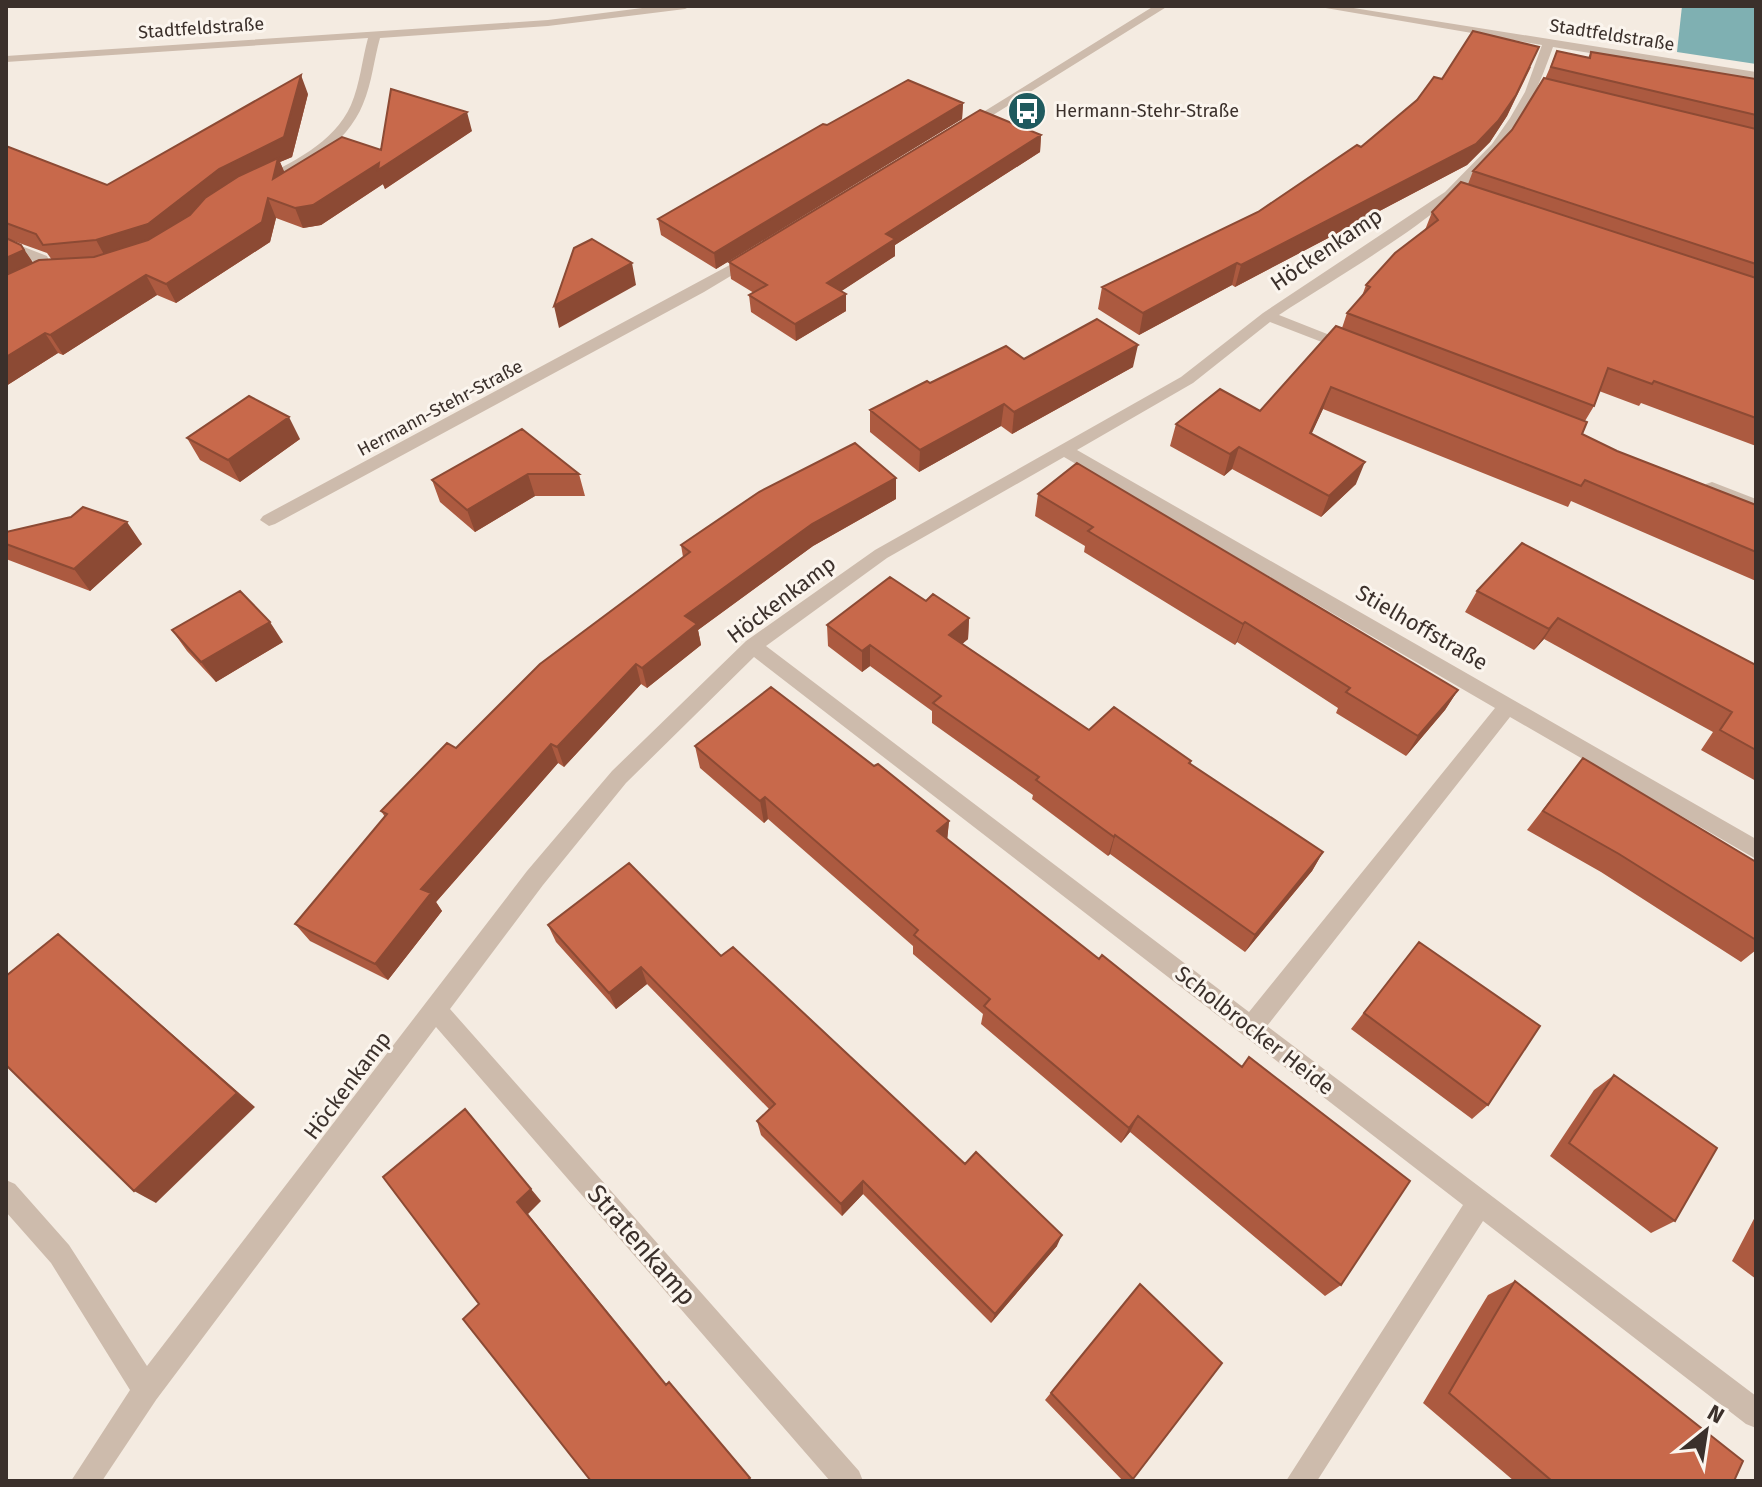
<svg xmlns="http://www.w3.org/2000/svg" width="1762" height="1487" viewBox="0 0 1762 1487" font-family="'Fira Sans',sans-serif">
	<rect width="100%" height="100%" fill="#f4ebe1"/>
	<path fill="#7fb0b2" d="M 1682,6 L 1756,6 L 1756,64 L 1677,52 Z"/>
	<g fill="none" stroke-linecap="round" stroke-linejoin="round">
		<path fill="#cdbbac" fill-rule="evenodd" d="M 658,6 L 691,6 L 685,9 L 548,26 L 380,38 C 374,59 372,83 363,104 C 347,144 300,175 259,187 L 254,186 L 254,180 C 291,164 334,143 351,105 C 360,84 362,60 368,38 L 6,62 L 6,56 L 548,20 Z
			M 1154,6 L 1168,6 L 969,130 L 959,127 Z
			M 1314,6 L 1341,6 L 1756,72 L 1756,80 L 1553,47 C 1540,84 1525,119 1500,150 C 1445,217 1352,267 1279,315 L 1355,345 L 1355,351 L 1345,351 L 1270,322 L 1193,383 L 1077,450 L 1756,839 L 1756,859 L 1510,717 L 1267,1026 L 1756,1396 L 1756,1428 L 1746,1424 L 1483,1221 L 1317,1481 L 1286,1481 L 1463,1205 L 754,657 L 626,783 L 543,885 L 450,1009 L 859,1471 L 863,1481 L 830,1481 L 436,1027 L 156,1400 L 102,1481 L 71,1481 L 130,1390 L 51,1263 L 6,1212 L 6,1180 L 15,1184 L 69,1245 L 147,1366 L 527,871 L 612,771 L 746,641 L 875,550 L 1181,377 L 1263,313 L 1445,192 L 1492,144 L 1510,118 L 1525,92 L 1542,45 ZM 1064,457 L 1495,708 L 1249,1012 L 766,646 L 887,558 Z
			M 6,240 L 47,256 L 55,273 L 53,276 L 43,276 L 36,262 L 6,249 Z
			M 754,252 L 761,256 L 759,259 L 704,292 L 275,524 L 269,526 L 260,520 L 263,516 Z
			M 1712,482 L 1756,499 L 1756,511 L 1706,492 L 1704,488 L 1706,484 Z"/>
	</g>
	<path fill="#ac5a40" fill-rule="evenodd" d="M 1557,51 L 1588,58 L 1591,52 L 1756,79 L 1756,446 L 1641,403 L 1639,406 L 1599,391 L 1594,406 L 1585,421 L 1582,434 L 1617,451 L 1756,505 L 1756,581 L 1571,501 L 1568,507 L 1323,409 L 1311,434 L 1356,484 L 1321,517 L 1232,469 L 1224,476 L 1170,446 L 1176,424 L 1260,411 L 1342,328 L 1347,313 L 1362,296 L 1366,285 L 1425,230 L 1432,212 L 1468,184 L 1473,171 L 1512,130 L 1545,79 Z
		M 1531,67 L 1507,116 L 1490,142 L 1467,165 L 1235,287 L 1232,285 L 1139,335 L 1098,309 L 1102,287 L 1258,212 L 1361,147 L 1442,79 Z
		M 308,94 L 292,157 L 280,162 L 284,172 L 381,150 L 472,131 L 385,189 L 383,184 L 321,225 L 303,228 L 276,218 L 270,242 L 176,303 L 157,295 L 63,355 L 58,353 L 6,386 L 6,146 L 107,185 ZM 8,239 L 47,253 L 52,260 L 33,263 L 21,245 Z
		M 963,103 L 962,119 L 716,269 L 661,235 L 658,219 L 827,125 Z
		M 1041,135 L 1040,152 L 895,245 L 895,256 L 841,291 L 846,311 L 796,341 L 751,312 L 749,295 L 754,293 L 731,279 L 729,262 Z
		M 1024,359 L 1133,367 L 1012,434 L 1001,426 L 919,472 L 870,432 L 870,410 L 930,383 Z
		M 522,429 L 579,474 L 585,496 L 535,496 L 475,532 L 440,502 L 432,480 Z
		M 187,438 L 300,439 L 240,482 L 200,460 Z
		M 1038,494 L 1458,690 L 1445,710 L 1406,756 L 1336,713 L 1338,708 L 1237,642 L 1235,645 L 1084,552 L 1085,546 L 1035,516 Z
		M 896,499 L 813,546 L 698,630 L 701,645 L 647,688 L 641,684 L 564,767 L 558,763 L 436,902 L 442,911 L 388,980 L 310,941 L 295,924 L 385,817 L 381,811 L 683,557 L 681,545 Z
		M 6,532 L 142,544 L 90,591 L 6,559 Z
		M 1477,591 L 1756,665 L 1756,781 L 1701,750 L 1713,732 L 1544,639 L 1534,650 L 1465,612 Z
		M 926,601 L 969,618 L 968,639 L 962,644 L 1089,730 L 1191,761 L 1190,764 L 1323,852 L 1312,871 L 1245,952 L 1110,854 L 1108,856 L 1032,799 L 1033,795 L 932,723 L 932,711 L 870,666 L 862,672 L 828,646 L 827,625 Z
		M 172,630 L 283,642 L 216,682 L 187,651 Z
		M 695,746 L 874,766 L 949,821 L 947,839 L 1341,1285 L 1325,1296 L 1130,1132 L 1121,1143 L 981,1024 L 983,1014 L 913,954 L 913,946 L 768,819 L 764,823 L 700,768 Z
		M 1583,758 L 1756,862 L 1756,950 L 1741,962 L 1601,872 L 1527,830 Z
		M 548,925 L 721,956 L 965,1164 L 1057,1246 L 991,1323 L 863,1194 L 842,1216 L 761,1135 L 757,1121 L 769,1109 L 647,984 L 616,1009 L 556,942 Z
		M 1419,942 L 1488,1105 L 1472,1119 L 1351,1029 Z
		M 1614,1075 L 1675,1221 L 1651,1233 L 1550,1156 L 1594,1090 Z
		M 1756,1215 L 1756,1279 L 1732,1261 Z
		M 1515,1281 L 1734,1481 L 1514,1481 L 1423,1403 L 1488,1295 Z
		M 1140,1284 L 1133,1479 L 1129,1481 L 1123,1481 L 1045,1400 Z"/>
	<path fill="#8c4a34" d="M 1539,47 L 1507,116 L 1490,142 L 1467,165 L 1235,287 L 1241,265 Z
		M 301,75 L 308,94 L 292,157 L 280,162 L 287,178 L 273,179 L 158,244 L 107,260 L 96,240 Z
		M 963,103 L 962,119 L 716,269 L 714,253 Z
		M 467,112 L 472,131 L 385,189 L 383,184 L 321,225 L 303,228 L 295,208 L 379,163 Z
		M 1041,135 L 1040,152 L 895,245 L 895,256 L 828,300 L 827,283 L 886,234 Z
		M 268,198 L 276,218 L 270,242 L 176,303 L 166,284 Z
		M 21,245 L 34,264 L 6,285 L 6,258 Z
		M 632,263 L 636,285 L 559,328 L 554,306 Z
		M 1237,263 L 1232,285 L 1139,335 L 1143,313 Z
		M 146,275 L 157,295 L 63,355 L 50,335 Z
		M 846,294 L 846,311 L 796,341 L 795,324 Z
		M 45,333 L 58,353 L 6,386 L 6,357 Z
		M 1138,345 L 1133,367 L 1012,434 L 1014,412 Z
		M 1331,387 L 1323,409 L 1302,455 L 1310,433 Z
		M 1004,404 L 1001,426 L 919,472 L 920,450 Z
		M 289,417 L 300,439 L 240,482 L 228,460 Z
		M 1239,447 L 1232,469 L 1224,476 L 1230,454 Z
		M 1365,462 L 1356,484 L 1321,517 L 1329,496 Z
		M 528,474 L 535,496 L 475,532 L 467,510 Z
		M 896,478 L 896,499 L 813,546 L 698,630 L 701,645 L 647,688 L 642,668 L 685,616 L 812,524 Z
		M 127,522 L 142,544 L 90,591 L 74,569 Z
		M 969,618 L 968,639 L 948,656 L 949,635 Z
		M 1558,618 L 1544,639 L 1534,650 L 1549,629 Z
		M 270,622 L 283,642 L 216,682 L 201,662 Z
		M 1245,622 L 1237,642 L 1235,645 L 1243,624 Z
		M 870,645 L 870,666 L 862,672 L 862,651 Z
		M 636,664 L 641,684 L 564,767 L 557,747 Z
		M 1458,690 L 1445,710 L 1406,756 L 1418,736 Z
		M 551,744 L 558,763 L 436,902 L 442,911 L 388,980 L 375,964 L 421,889 Z
		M 765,797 L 768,819 L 764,823 L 760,801 Z
		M 949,821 L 947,842 L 937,831 Z
		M 1115,835 L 1110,854 L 1108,856 L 1114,837 Z
		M 1323,852 L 1312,871 L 1245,952 L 1255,935 Z
		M 58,934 L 255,1107 L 156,1203 L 134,1191 Z
		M 641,967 L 647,984 L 616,1009 L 609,993 Z
		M 465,1109 L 541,1201 L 528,1214 L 673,1392 L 517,1202 Z
		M 1138,1116 L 1130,1132 L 1121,1143 L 1129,1128 Z
		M 863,1181 L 863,1194 L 842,1216 L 841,1204 Z
		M 1062,1235 L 1057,1246 L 991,1323 L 995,1314 Z"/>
	<path fill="#c8694b" stroke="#8c4a34" stroke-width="2" d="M 1473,31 L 1539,47 L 1516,95 L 1498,121 L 1476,144 L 1241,265 L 1237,263 L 1143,313 L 1102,287 L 1258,212 L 1357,145 L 1361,147 L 1417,100 L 1434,77 L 1442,79 Z
		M 1557,51 L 1590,58 L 1591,52 L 1756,79 L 1756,115 L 1551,67 Z
		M 301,75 L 284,137 L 219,169 L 148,224 L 96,240 L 43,245 L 36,234 L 6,223 L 6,146 L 107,185 Z
		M 1544,78 L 1756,129 L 1756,264 L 1473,171 L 1512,130 Z
		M 908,80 L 963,103 L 714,253 L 658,219 L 823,124 L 827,125 Z
		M 391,89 L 467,112 L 378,170 L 379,163 L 313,205 L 295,208 L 268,198 L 262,222 L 166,284 L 146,275 L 50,335 L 45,333 L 6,357 L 6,275 L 39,260 L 94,257 L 148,240 L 190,215 L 205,198 L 239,176 L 278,158 L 273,179 L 342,137 L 381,150 Z
		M 980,110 L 1041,135 L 886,234 L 895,239 L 827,283 L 846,294 L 795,324 L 749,295 L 767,285 L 729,262 Z
		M 1461,182 L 1756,278 L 1756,418 L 1654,381 L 1652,384 L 1608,368 L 1594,406 L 1347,313 L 1370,287 L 1366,285 L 1395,253 L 1438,220 L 1432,212 Z
		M 6,238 L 21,245 L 24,250 L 6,258 Z
		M 592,239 L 632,263 L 554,306 L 574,248 Z
		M 1097,319 L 1138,345 L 1014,412 L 1004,404 L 920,450 L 870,410 L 927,381 L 930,383 L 1006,346 L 1024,359 Z
		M 1336,326 L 1587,422 L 1582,434 L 1617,451 L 1756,505 L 1756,552 L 1585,480 L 1581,486 L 1331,387 L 1310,433 L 1365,462 L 1329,496 L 1239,447 L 1230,454 L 1176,424 L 1220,389 L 1260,411 Z
		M 249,396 L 289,417 L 228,460 L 187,438 Z
		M 522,429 L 579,474 L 528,474 L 467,510 L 432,480 Z
		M 855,443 L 896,478 L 812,524 L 685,616 L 697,624 L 642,668 L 636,664 L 557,747 L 551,744 L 421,889 L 431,893 L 375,964 L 295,924 L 387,814 L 381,811 L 447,743 L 456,748 L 540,664 L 690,552 L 681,545 L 759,492 Z
		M 1077,463 L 1458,690 L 1418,736 L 1346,692 L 1350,688 L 1245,622 L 1243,624 L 1088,531 L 1093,527 L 1038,494 Z
		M 83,507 L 127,522 L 74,569 L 6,544 L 6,532 L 71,517 Z
		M 1522,543 L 1756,665 L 1756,750 L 1720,730 L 1732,712 L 1558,618 L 1549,629 L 1477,591 Z
		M 890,577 L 926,601 L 933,594 L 969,618 L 949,635 L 1089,730 L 1114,707 L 1191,761 L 1189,763 L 1323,852 L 1255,935 L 1115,835 L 1114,837 L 1036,780 L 1039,777 L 933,703 L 941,696 L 870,645 L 862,651 L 827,625 Z
		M 240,591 L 270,622 L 201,662 L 172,630 Z
		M 771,687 L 874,766 L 878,764 L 949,821 L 937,831 L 1099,959 L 1102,955 L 1242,1067 L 1249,1057 L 1410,1181 L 1341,1285 L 1138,1116 L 1129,1128 L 984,1006 L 990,999 L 914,935 L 918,930 L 765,797 L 760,801 L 695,746 Z
		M 1583,758 L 1756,862 L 1756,940 L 1619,854 L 1543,811 Z
		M 629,863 L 721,956 L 733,947 L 965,1164 L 976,1152 L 1062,1235 L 995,1314 L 863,1181 L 841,1204 L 757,1121 L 775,1104 L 641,967 L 609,993 L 548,925 Z
		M 58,934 L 237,1093 L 134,1191 L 6,1065 L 6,976 Z
		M 1419,942 L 1540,1026 L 1488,1105 L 1364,1013 Z
		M 1614,1075 L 1717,1148 L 1675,1221 L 1569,1143 Z
		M 465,1109 L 531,1189 L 517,1202 L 666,1385 L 669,1382 L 750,1478 L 747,1481 L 591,1481 L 463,1319 L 479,1304 L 383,1177 Z
		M 1515,1281 L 1743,1461 L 1734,1481 L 1552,1481 L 1449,1393 Z
		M 1140,1284 L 1222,1363 L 1133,1479 L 1051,1393 Z"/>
	<defs>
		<symbol id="bus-disc" viewBox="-11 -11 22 22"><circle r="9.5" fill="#1f5a5e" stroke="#fbf5ee"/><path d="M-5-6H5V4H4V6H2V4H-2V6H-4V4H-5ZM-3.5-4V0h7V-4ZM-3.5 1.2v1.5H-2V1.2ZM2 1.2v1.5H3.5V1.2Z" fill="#fff"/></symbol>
	</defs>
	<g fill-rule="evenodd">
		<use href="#bus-disc" x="1005" y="89" width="44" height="44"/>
	</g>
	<g text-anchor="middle" stroke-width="6" stroke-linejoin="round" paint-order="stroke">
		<g font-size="18" fill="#3b302b" stroke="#fbf5ee">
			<text transform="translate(201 28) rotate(-4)" y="6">Stadtfeldstraße</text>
			<text transform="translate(1612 35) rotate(9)" y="6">Stadtfeldstraße</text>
			<text transform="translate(440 408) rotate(-28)" y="6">Hermann-Stehr-Straße</text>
		</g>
		<g font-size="18" fill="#3b302b" stroke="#fbf5ee" text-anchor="start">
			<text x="1055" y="117">Hermann-Stehr-Straße</text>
		</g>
		<g font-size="22" fill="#3b302b" stroke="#fbf5ee">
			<text transform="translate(1326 249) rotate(-34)" y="8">Höckenkamp</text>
			<text transform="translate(781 599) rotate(-37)" y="8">Höckenkamp</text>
			<text transform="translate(1422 627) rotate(30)" y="8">Stielhoffstraße</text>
			<text transform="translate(1255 1030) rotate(38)" y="8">Scholbrocker Heide</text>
			<text transform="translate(347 1085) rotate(-53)" y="8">Höckenkamp</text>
		</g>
		<g font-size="26" fill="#3b302b" stroke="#fbf5ee">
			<text transform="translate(642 1245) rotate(49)" y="9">Stratenkamp</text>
		</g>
	</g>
	<rect width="1762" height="1487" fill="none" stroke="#3b302b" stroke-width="16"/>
	<g transform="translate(1706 1431) rotate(30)" stroke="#fbf5ee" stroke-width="6" paint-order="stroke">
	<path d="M0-6L14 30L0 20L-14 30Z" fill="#3b302b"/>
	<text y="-12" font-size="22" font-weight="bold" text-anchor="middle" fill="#3b302b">N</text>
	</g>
</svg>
